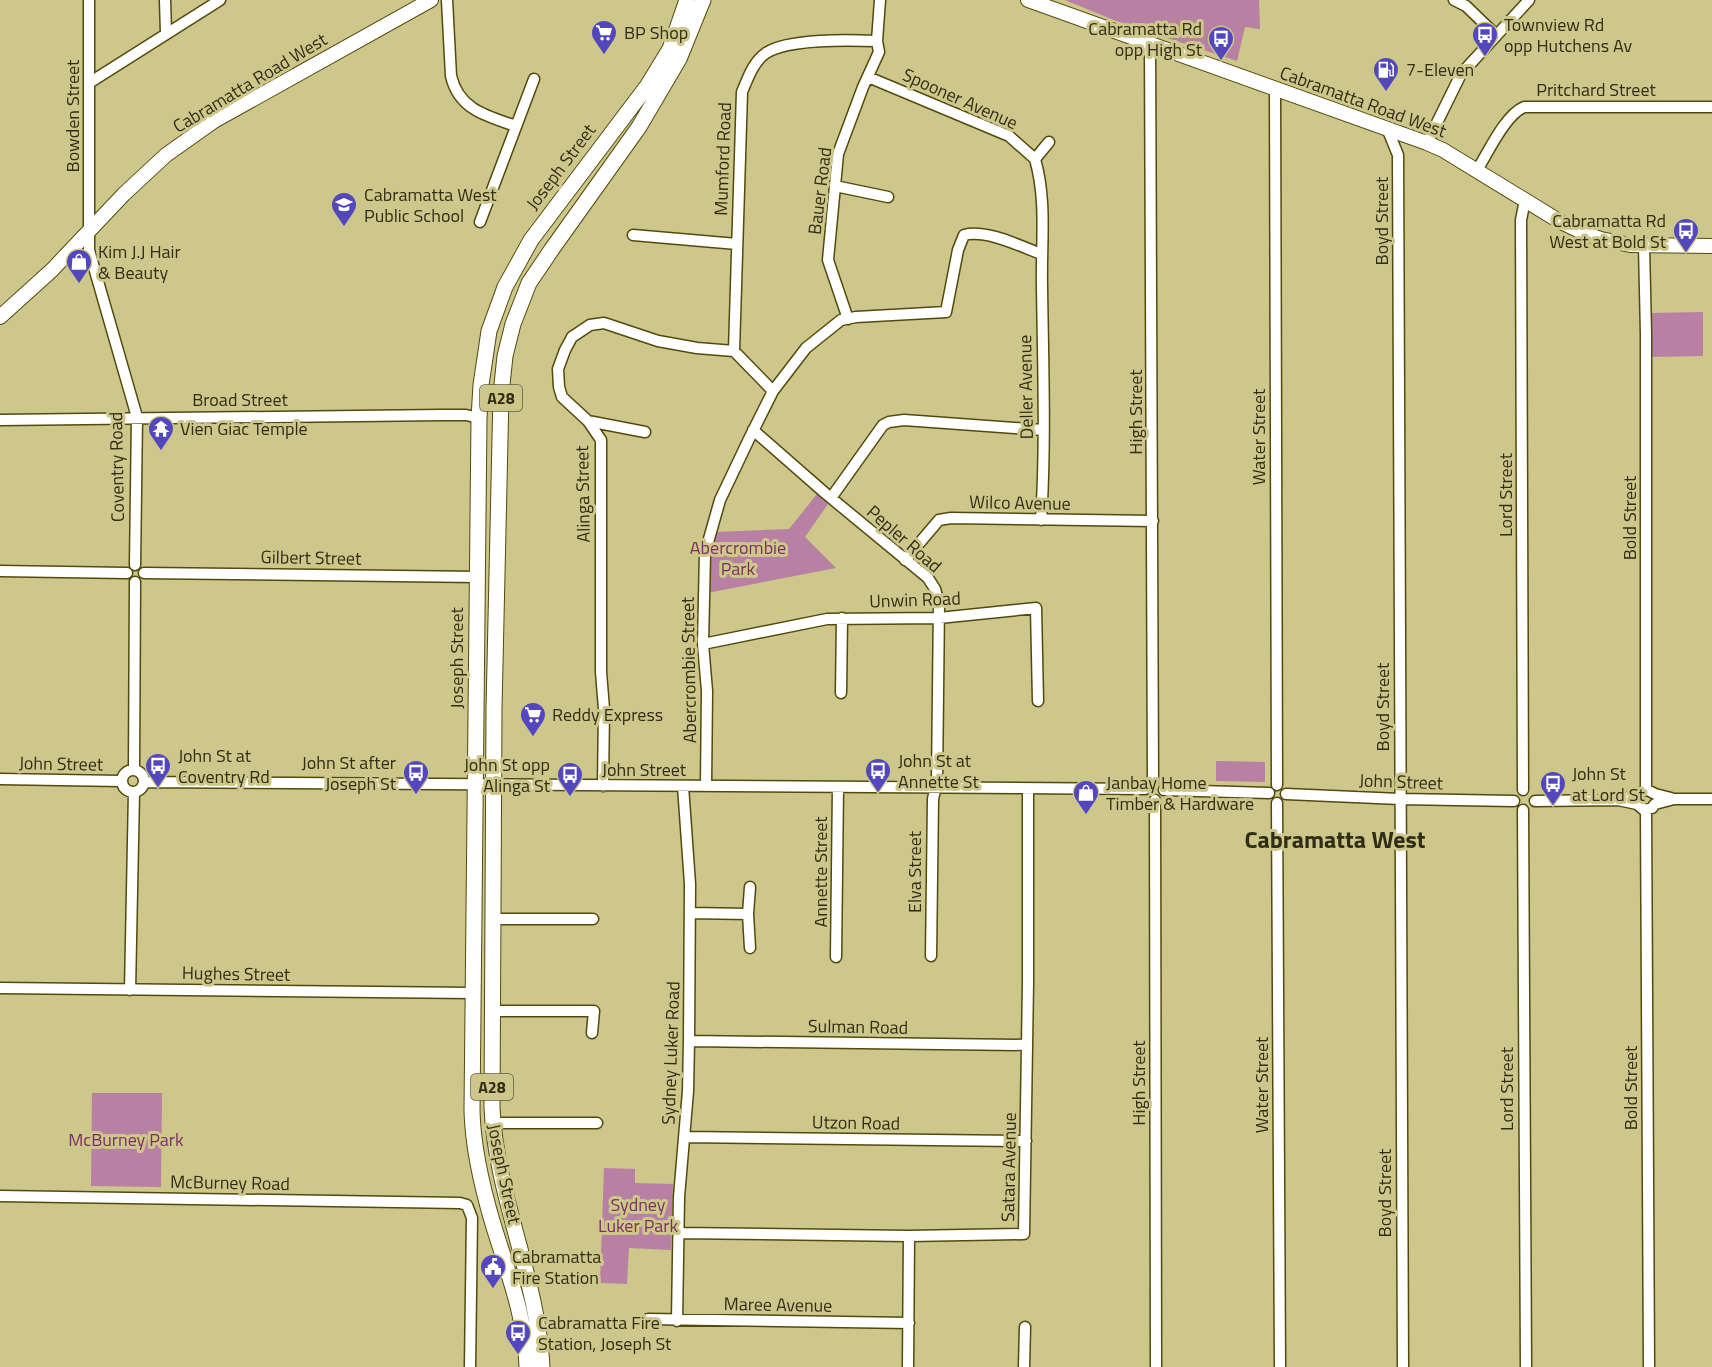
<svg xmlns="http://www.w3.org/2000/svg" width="1712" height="1367" viewBox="0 0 1712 1367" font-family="'Titillium Web',sans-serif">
	<rect width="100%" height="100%" fill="#cec78b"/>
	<path fill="#b880a2" d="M 1065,0 L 1259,0 L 1260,29 L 1245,27 L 1237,61 L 1116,21 Z
		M 1703,312 L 1703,356 L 1651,357 L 1651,313 Z
		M 817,494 L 828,504 L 805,537 L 836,568 L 707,593 L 711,555 L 716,532 L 789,529 Z
		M 1216,761 L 1265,762 L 1265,782 L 1216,781 Z
		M 92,1093 L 162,1093 L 161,1187 L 91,1186 Z
		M 604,1168 L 635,1169 L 635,1183 L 673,1184 L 671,1250 L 629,1248 L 627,1284 L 600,1283 Z"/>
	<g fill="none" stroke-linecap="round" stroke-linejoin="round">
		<defs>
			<path id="minor" d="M 89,0 L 89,250 L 137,417 L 135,565
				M 165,0 L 166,33
				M 447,0 L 451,76 C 459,110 487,116 516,126
				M 1454,0 L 1466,6 L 1496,35
				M 1150,44 L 1153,781
				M 868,77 L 1009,136 L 1035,159
				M 89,83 L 220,0
				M 1275,88 L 1277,785
				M 1387,128 L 1398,155 L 1403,1367
				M 1427,143 L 1461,74 L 1529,0
				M 1477,170 C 1488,153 1505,115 1524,107 L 1712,107
				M 835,186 L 888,197
				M 480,222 L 534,79
				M 633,235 L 737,244
				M 1644,246 L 1646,334 L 1646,789
				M 848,319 L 828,260 L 838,154 L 863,87 L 879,52 L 877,41 L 880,0
				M 734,351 L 742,92 C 748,78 753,62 766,53 C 789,38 850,40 877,41
				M 0,420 L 442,415 L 466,415 L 479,418
				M 588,421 L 645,432
				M 753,430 L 825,493 L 928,578 L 935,589 L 939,603 L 937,782 L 933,799 L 931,956
				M 831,498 L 883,425 L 889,422 L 904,420 L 1043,430
				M 1041,520 C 1046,442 1043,364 1042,286 C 1041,243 1047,201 1035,159 L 1049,142
				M 905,560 L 939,520 L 951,518 L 1153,521
				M 0,571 L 127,573
				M 144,573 L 478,577
				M 703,644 L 827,619 L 939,618 L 1036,608 L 1038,701
				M 841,693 L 842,618
				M 134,770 L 135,582
				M122 781a11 11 0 1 1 22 0a11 11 0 1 1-22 0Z
				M 0,779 L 121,781
				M 144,782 L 1145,789
				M 603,786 L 604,709 L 601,672 L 601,440 L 588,421 L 562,397 L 559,387 L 558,369 L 565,350 L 572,337 L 590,325 L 604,323 L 658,341 L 697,348 L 734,351 L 773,391
				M 706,786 L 707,691 L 703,644 L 705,553 L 720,500 L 749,439 L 773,391 L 806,348 L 841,320 L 856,317 L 946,312 L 958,250 L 964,235 C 986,229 1020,246 1041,254
				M 1164,790 L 1269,793
				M 1523,790 L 1521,220 L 1525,200
				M 1286,794 L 1400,799 L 1514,801
				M 1620,799 L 1637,795 L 1646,789 L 1655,794 L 1671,798
				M 1155,800 L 1156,1367
				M 1535,801 L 1618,800 L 1637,804 L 1644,810 L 1652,808 L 1655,804 L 1674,799 L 1712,799
				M 1277,803 L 1280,1367
				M 1523,810 L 1526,1367
				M 1646,810 L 1649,1367
				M 690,913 L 748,914
				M 493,919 L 593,919
				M 750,948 L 748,914 L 750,887
				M 836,957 L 838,787
				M 0,988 L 472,993
				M 130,990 L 134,792
				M 492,1011 L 594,1011 L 592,1033
				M 689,1041 L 1027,1045
				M 493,1123 L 597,1123
				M 685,1137 L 1026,1141
				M 0,1196 L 460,1203 L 467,1205 L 472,1218 L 470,1367
				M 678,1233 L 909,1236 L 1024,1234 L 1028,983 L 1028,789
				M 648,1319 L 909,1323
				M 677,1321 L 679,1197 L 688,1091 L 689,1041 L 690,884 L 683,786
				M 908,1367 L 909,1236
				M 1024,1367 L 1025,1327"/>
			<path id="major" d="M 1028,0 L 1427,143 L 1443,150 L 1559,221 L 1584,233 L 1601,239 L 1630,245 L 1712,246
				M 0,317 L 52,270 L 124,194 L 166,155 L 214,121 L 431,0"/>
			<path id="highway" d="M 527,1367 C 526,1318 507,1270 493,1224 C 482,1187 473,1150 472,1111 L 479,418 L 481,385 L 489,331 L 505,287 L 531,240 L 648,85 L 670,49 L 687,0
				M 542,1367 C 538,1279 496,1197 492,1108 L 494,709 L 501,394 L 505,356 L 513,324 L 529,283 L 552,249 L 639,127 L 679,59 L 703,0"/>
		</defs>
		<use href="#minor" stroke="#524a0c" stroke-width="13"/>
		<use href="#major" stroke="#524a0c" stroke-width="16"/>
		<use href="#highway" stroke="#524a0c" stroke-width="17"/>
		<use href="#minor" stroke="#fff" stroke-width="10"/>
		<use href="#major" stroke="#fff" stroke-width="14"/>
		<use href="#highway" stroke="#fff" stroke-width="15"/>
	</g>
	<defs>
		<symbol id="supermarket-pin" viewBox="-11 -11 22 30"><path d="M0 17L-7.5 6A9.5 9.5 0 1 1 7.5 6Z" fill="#5347be" stroke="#cec78b"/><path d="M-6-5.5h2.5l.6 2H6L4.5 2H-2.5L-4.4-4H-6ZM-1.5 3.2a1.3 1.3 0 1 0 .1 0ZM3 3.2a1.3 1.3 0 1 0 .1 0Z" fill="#fff"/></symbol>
		<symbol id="bus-pin" viewBox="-11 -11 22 30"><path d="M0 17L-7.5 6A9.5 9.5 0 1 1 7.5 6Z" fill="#5347be" stroke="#cec78b"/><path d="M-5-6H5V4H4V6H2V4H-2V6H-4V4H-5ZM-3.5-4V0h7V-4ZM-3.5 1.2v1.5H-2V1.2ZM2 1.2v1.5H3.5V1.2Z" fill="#fff"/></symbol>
		<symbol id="fuel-pin" viewBox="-11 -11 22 30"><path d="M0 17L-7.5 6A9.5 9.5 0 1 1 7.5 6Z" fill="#5347be" stroke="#cec78b"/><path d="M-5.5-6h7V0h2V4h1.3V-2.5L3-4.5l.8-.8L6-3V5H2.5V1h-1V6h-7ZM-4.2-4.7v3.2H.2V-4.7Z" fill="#fff"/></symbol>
		<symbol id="school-pin" viewBox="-11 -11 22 30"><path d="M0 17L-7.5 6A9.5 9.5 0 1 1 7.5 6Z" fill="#5347be" stroke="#cec78b"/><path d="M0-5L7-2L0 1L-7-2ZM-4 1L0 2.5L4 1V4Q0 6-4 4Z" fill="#fff"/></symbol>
		<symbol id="shop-pin" viewBox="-11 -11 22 30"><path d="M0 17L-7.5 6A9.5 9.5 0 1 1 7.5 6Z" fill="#5347be" stroke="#cec78b"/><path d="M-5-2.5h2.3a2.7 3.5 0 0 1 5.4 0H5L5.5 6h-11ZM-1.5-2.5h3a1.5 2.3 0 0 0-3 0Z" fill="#fff"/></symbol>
		<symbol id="temple-pin" viewBox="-11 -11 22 30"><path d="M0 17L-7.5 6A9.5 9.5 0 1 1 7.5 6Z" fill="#5347be" stroke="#cec78b"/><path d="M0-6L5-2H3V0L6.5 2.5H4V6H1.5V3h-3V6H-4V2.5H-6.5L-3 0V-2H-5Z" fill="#fff"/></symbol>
		<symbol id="civic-pin" viewBox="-11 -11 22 30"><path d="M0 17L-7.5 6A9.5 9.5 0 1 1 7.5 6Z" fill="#5347be" stroke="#cec78b"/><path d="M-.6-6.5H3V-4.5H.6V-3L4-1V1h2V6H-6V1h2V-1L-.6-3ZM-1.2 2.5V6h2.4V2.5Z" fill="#fff"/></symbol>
	</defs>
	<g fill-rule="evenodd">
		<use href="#supermarket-pin" x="589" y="18" width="30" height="40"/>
		<use href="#bus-pin" x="1470" y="20" width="30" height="40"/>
		<use href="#bus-pin" x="1206" y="24" width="30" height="40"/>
		<use href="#fuel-pin" x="1371" y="55" width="30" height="40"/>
		<use href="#school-pin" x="329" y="190" width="30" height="40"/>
		<use href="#bus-pin" x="1671" y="216" width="30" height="40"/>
		<use href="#shop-pin" x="64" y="247" width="30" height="40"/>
		<use href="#temple-pin" x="146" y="414" width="30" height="40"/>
		<use href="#supermarket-pin" x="518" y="700" width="30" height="40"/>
		<use href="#bus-pin" x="143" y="751" width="30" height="40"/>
		<use href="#bus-pin" x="863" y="756" width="30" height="40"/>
		<use href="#bus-pin" x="401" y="758" width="30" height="40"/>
		<use href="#bus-pin" x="555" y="760" width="30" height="40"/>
		<use href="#bus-pin" x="1538" y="769" width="30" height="40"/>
		<use href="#shop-pin" x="1071" y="778" width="30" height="40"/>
		<use href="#civic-pin" x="478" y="1252" width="30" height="40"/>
		<use href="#bus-pin" x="503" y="1318" width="30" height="40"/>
	</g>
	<g text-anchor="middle" stroke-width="6" stroke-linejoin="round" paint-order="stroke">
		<g fill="#cec78b" stroke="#605b38" stroke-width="1.5">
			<rect x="480" y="385" width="42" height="26" rx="4.5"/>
			<rect x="471" y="1074" width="42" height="26" rx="4.5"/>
		</g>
		<g font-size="16" font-weight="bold" fill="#312d15">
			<text x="501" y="404">A28</text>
			<text x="492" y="1093">A28</text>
		</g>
		<g font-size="18" fill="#312d15" stroke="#cec78b" text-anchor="start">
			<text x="1504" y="31">Townview Rd<tspan x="1504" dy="21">opp Hutchens Av</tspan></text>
			<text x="1202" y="35" text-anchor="end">Cabramatta Rd<tspan x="1202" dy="21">opp High St</tspan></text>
			<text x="624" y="39">BP Shop</text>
			<text x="1406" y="76">7-Eleven</text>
			<text x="364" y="201">Cabramatta West<tspan x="364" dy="21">Public School</tspan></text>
			<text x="1666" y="227" text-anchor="end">Cabramatta Rd<tspan x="1666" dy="21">West at Bold St</tspan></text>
			<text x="98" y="258">Kim J.J Hair<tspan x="98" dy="21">&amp; Beauty</tspan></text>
			<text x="180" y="435">Vien Giac Temple</text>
			<text x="552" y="721">Reddy Express</text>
			<text x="178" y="762">John St at<tspan x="178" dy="21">Coventry Rd</tspan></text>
			<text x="898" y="767">John St at<tspan x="898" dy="21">Annette St</tspan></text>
			<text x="396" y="769" text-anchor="end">John St after<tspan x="396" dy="21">Joseph St</tspan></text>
			<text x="550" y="771" text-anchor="end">John St opp<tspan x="550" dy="21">Alinga St</tspan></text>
			<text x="1572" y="780">John St<tspan x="1572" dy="21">at Lord St</tspan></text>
			<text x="1106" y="789">Janbay Home<tspan x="1106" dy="21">Timber &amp; Hardware</tspan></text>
			<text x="512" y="1263">Cabramatta<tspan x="512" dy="21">Fire Station</tspan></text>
			<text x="538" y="1329">Cabramatta Fire<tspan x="538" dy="21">Station, Joseph St</tspan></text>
		</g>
		<g font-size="18" fill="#312d15" stroke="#cec78b">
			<text transform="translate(250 83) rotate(-31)" y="6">Cabramatta Road West</text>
			<text x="1596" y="96">Pritchard Street</text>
			<text transform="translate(960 99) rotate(24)" y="6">Spooner Avenue</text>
			<text transform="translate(1363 102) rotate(20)" y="6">Cabramatta Road West</text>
			<text transform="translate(73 116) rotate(-90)" y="6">Bowden Street</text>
			<text transform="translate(723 159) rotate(-88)" y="6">Mumford Road</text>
			<text transform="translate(561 167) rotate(-53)" y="6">Joseph Street</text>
			<text transform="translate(820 191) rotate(-83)" y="6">Bauer Road</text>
			<text transform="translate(1382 221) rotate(-90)" y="6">Boyd Street</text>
			<text transform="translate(1026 387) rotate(-91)" y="6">Deller Avenue</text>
			<text x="240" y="406">Broad Street</text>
			<text transform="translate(1136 412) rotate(-90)" y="6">High Street</text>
			<text transform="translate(1259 437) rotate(-90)" y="6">Water Street</text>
			<text transform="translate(117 467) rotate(-91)" y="6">Coventry Road</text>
			<text transform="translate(583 494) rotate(-91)" y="6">Alinga Street</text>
			<text transform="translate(1506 495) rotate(-90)" y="6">Lord Street</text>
			<text transform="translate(1020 503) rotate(1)" y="6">Wilco Avenue</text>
			<text transform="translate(1630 518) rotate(-90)" y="6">Bold Street</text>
			<text transform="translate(904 539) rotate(41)" y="6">Pepler Road</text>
			<text transform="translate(311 558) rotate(1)" y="6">Gilbert Street</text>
			<text transform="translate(915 600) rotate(-2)" y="6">Unwin Road</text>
			<text transform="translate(457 658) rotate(-90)" y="6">Joseph Street</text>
			<text transform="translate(689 670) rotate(-91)" y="6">Abercrombie Street</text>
			<text transform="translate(1383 707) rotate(-90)" y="6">Boyd Street</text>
			<text transform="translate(61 764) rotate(1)" y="6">John Street</text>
			<text x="644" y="776">John Street</text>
			<text transform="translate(1401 782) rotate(2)" y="6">John Street</text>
			<text transform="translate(821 872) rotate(-90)" y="6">Annette Street</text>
			<text transform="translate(915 872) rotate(-90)" y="6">Elva Street</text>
			<text transform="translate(236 974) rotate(1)" y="6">Hughes Street</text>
			<text transform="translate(858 1027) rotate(1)" y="6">Sulman Road</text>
			<text transform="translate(671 1053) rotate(-88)" y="6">Sydney Luker Road</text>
			<text transform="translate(1139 1083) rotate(-90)" y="6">High Street</text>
			<text transform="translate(1262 1085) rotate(-90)" y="6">Water Street</text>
			<text transform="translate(1631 1088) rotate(-90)" y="6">Bold Street</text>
			<text transform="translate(1507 1089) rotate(-90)" y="6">Lord Street</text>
			<text transform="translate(856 1123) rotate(1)" y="6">Utzon Road</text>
			<text transform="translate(1009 1167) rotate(-89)" y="6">Satara Avenue</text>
			<text transform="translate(504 1174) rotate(78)" y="6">Joseph Street</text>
			<text transform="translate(230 1183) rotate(1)" y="6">McBurney Road</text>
			<text transform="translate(1385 1193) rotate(-90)" y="6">Boyd Street</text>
			<text transform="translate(778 1305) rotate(1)" y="6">Maree Avenue</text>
		</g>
		<g font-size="18" fill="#7a3062" stroke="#cec78b">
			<text x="738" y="554">Abercrombie<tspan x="738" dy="21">Park</tspan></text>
			<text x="126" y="1146">McBurney Park</text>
			<text x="638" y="1211">Sydney<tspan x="638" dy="21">Luker Park</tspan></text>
		</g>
		<g font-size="24" font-weight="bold" fill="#312d15" stroke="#cec78b">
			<text x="1335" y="848">Cabramatta West</text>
		</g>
	</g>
</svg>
